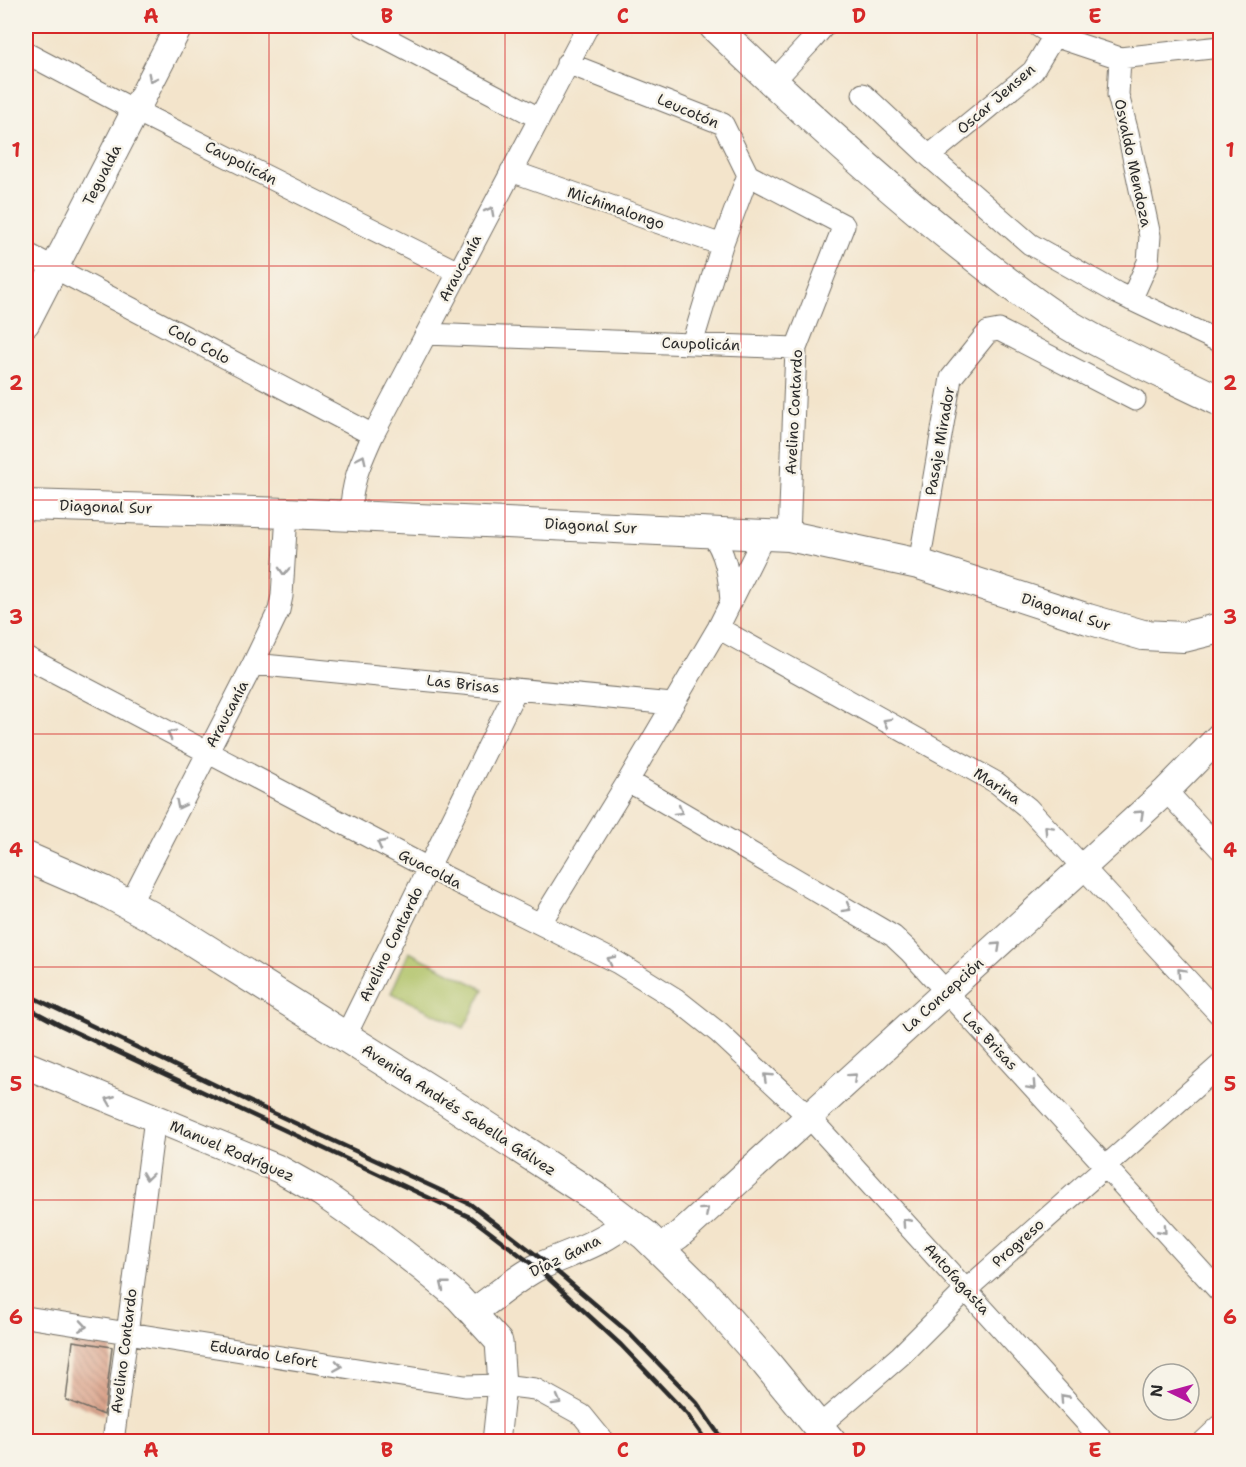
<svg xmlns="http://www.w3.org/2000/svg" width="1246" height="1467" viewBox="0 0 1246 1467" font-family="'Shantell Sans',sans-serif">
	<defs>
		<pattern id="building-back-hatch" width="6" height="6" patternUnits="userSpaceOnUse" patternTransform="scale(1.5)"><rect width="6" height="6" fill="#daa087"/><path d="M-1 5l2 2M0 0l6 6M5-1l2 2" fill="none" stroke="#b1836f"/></pattern>
	</defs>
	<rect width="100%" height="100%" fill="#f7f3e8"/>
	<filter id="ink" filterUnits="userSpaceOnUse"><feTurbulence type="fractalNoise" baseFrequency=".0167" numOctaves="2"/><feDisplacementMap in="SourceGraphic" scale="12" xChannelSelector="R" yChannelSelector="G"/><feConvolveMatrix kernelMatrix="1 2 1 2 8 2 1 2 1" color-interpolation-filters="sRGB"/></filter>
	<filter id="wash" filterUnits="userSpaceOnUse"><feTurbulence type="fractalNoise" baseFrequency=".008" numOctaves="4" result="noise"/><feDisplacementMap in="SourceGraphic" scale="24" xChannelSelector="R" yChannelSelector="G"/><feGaussianBlur stdDeviation="1.35" result="paint"/><feColorMatrix in="noise" values="0 0 0 0 0 0 0 0 0 0 0 0 0 0 0 0 0 1.4 0 .05"/><feComposite in="paint" operator="in"/></filter>
	<g filter="url(#wash)">
		<rect width="100%" height="100%" fill="#f3e4cb"/>
		<path fill="#aec165" stroke="#6c7648" stroke-width="1.5" d="M 409,952 L 484,989 L 464,1028 L 391,993 Z"/>
		<g id="blocks">
			<path fill="url(#building-back-hatch)" d="M 73,1341 L 112,1347 L 104,1415 L 66,1400 Z"/>
		</g>
	</g>
	<g filter="url(#ink)">
		<use href="#blocks" fill-opacity="0" stroke="#716c63" stroke-width="1.5"/>
		<g fill="none" stroke-linecap="round" stroke-linejoin="round">
			<defs>
				<path id="minor" d="M 363,26 L 539,118
					M 1038,26 L 1054,36 L 1120,58 L 1220,47
					M 26,53 L 136,111 L 458,272
					M 1120,58 L 1118,95 L 1128,133 L 1150,236 L 1148,262 L 1131,300
					M 567,63 L 723,124 L 748,175 L 844,225 L 796,348 L 789,536
					M 773,82 L 813,39 L 824,26
					M 863,94 L 929,156 L 1030,244 L 1117,293 L 1220,342
					M 929,156 L 1033,71 L 1054,36
					M 511,171 L 722,245
					M 26,253 L 373,435
					M 426,334 L 796,348
					M 692,344 L 722,245 L 748,175
					M 350,516 C 352,481 359,466 373,435 L 588,26
					M 710,532 C 726,552 729,576 731,601
					M 919,564 L 951,378 L 988,332 L 999,330 L 1135,400
					M 718,628 L 997,783 L 1028,808 L 1220,1015
					M 26,657 L 428,868 L 618,963 L 676,999 L 719,1033 L 809,1117 L 1104,1442
					M 253,664 L 672,704
					M 628,781 L 893,936 L 909,951 L 1220,1292
					M 1166,791 L 1220,849
					M 130,904 L 253,664 L 279,610 L 282,596 L 287,513
					M 540,924 L 628,781 L 718,628 L 765,534
					M 345,1037 L 516,690
					M 26,1317 L 465,1386 L 502,1385 L 535,1389 L 582,1415 L 604,1442
					M 819,1426 L 900,1356 L 967,1289 L 1220,1065
					M 113,1442 L 155,1118
					M 1203,1442 L 1220,1426"/>
				<path id="tertiary" d="M 26,323 L 179,26
					M 26,1065 L 279,1169 L 320,1192 L 371,1228 L 424,1269 L 458,1297 L 499,1342 L 502,1385 L 496,1442
					M 660,1248 L 679,1235 L 1083,867 L 1166,791 L 1220,736
					M 473,1312 C 494,1298 516,1278 538,1267 C 569,1253 602,1244 628,1221"/>
				<path id="secondary" d="M 714,26 C 793,102 874,177 961,246 C 990,269 1020,293 1051,314 C 1105,349 1164,373 1220,401
					M 26,505 L 287,513 L 789,536 L 919,564 L 1088,619 L 1143,635 L 1184,637 L 1220,628
					M 26,857 L 104,891 L 169,926 L 446,1100 L 598,1199 L 645,1235 L 703,1292 L 766,1363 L 831,1442"/>
			</defs>
			<use href="#minor" stroke="#716c63" stroke-width="23"/>
			<use href="#tertiary" stroke="#716c63" stroke-width="29"/>
			<use href="#secondary" stroke="#716c63" stroke-width="32"/>
			<use href="#minor" stroke="#fff" stroke-width="21"/>
			<use href="#tertiary" stroke="#fff" stroke-width="27"/>
			<use href="#secondary" stroke="#fff" stroke-width="30"/>
			<path stroke="#2b2b2b" stroke-width="4.5" d="M 26,994 L 269,1111 L 470,1204 L 548,1264 L 629,1333 L 697,1403 L 724,1442
				M 26,1007 L 62,1026 L 470,1217 L 537,1268 L 621,1345 L 687,1414 L 707,1442"/>
		</g>
		<defs><path id="oneway-chevron" d="M-2-3.5L2.5 0L-2 3.5" fill="none" stroke-width="1.6" stroke-linecap="round" stroke-linejoin="round" transform="scale(1.5)"/></defs>
		<g stroke="#a0a0a0">
			<use href="#oneway-chevron" transform="translate(152 78) rotate(117)"/>
			<use href="#oneway-chevron" transform="translate(490 211) rotate(-62)"/>
			<use href="#oneway-chevron" transform="translate(362 459) rotate(-65)"/>
			<use href="#oneway-chevron" transform="translate(284 571) rotate(93)"/>
			<use href="#oneway-chevron" transform="translate(887 722) rotate(-151)"/>
			<use href="#oneway-chevron" transform="translate(171 734) rotate(-152)"/>
			<use href="#oneway-chevron" transform="translate(180 805) rotate(117)"/>
			<use href="#oneway-chevron" transform="translate(679 811) rotate(30)"/>
			<use href="#oneway-chevron" transform="translate(1140 814) rotate(-43)"/>
			<use href="#oneway-chevron" transform="translate(1048 829) rotate(-133)"/>
			<use href="#oneway-chevron" transform="translate(381 844) rotate(-152)"/>
			<use href="#oneway-chevron" transform="translate(847 908) rotate(30)"/>
			<use href="#oneway-chevron" transform="translate(997 946) rotate(-43)"/>
			<use href="#oneway-chevron" transform="translate(611 960) rotate(-153)"/>
			<use href="#oneway-chevron" transform="translate(1181 972) rotate(-133)"/>
			<use href="#oneway-chevron" transform="translate(767 1077) rotate(-137)"/>
			<use href="#oneway-chevron" transform="translate(853 1077) rotate(-42)"/>
			<use href="#oneway-chevron" transform="translate(1032 1086) rotate(47)"/>
			<use href="#oneway-chevron" transform="translate(110 1100) rotate(-158)"/>
			<use href="#oneway-chevron" transform="translate(147 1176) rotate(98)"/>
			<use href="#oneway-chevron" transform="translate(705 1211) rotate(-42)"/>
			<use href="#oneway-chevron" transform="translate(906 1222) rotate(-132)"/>
			<use href="#oneway-chevron" transform="translate(1163 1230) rotate(48)"/>
			<use href="#oneway-chevron" transform="translate(444 1285) rotate(-141)"/>
			<use href="#oneway-chevron" transform="translate(83 1326) rotate(9)"/>
			<use href="#oneway-chevron" transform="translate(338 1366) rotate(9)"/>
			<use href="#oneway-chevron" transform="translate(1064 1398) rotate(-132)"/>
			<use href="#oneway-chevron" transform="translate(557 1401) rotate(29)"/>
		</g>
	</g>
	<path fill="none" stroke="#d62828" stroke-width="1.5" stroke-opacity="0.55" d="M 269,26 L 269,1442M 505,26 L 505,1442M 741,26 L 741,1442M 977,26 L 977,1442M 26,266 L 1220,266M 26,500 L 1220,500M 26,734 L 1220,734M 26,967 L 1220,967M 26,1200 L 1220,1200"/>
	<g text-anchor="middle" stroke-width="5" stroke-linejoin="round" paint-order="stroke">
		<g font-size="15" fill="#2b2b2b" stroke="#f7f3e8">
			<text transform="translate(996 99) rotate(-41)" y="5">Oscar Jensen</text>
			<text transform="translate(688 111) rotate(23)" y="5">Leucotón</text>
			<text transform="translate(241 163) rotate(27)" y="5">Caupolicán</text>
			<text transform="translate(1133 163) rotate(78)" y="5">Osvaldo Mendoza</text>
			<text transform="translate(102 175) rotate(-63)" y="5">Tegualda</text>
			<text transform="translate(616 208) rotate(19)" y="5">Michimalongo</text>
			<text transform="translate(460 268) rotate(-62)" y="5">Araucanía</text>
			<text transform="translate(199 344) rotate(28)" y="5">Colo Colo</text>
			<text transform="translate(701 344) rotate(2)" y="5">Caupolicán</text>
			<text transform="translate(794 412) rotate(-87)" y="5">Avelino Contardo</text>
			<text transform="translate(940 441) rotate(-80)" y="5">Pasaje Mirador</text>
			<text transform="translate(106 507) rotate(2)" y="5">Diagonal Sur</text>
			<text transform="translate(591 526) rotate(3)" y="5">Diagonal Sur</text>
			<text transform="translate(1066 612) rotate(18)" y="5">Diagonal Sur</text>
			<text transform="translate(463 684) rotate(6)" y="5">Las Brisas</text>
			<text transform="translate(227 714) rotate(-62)" y="5">Araucanía</text>
			<text transform="translate(997 786) rotate(34)" y="5">Marina</text>
			<text transform="translate(430 869) rotate(27)" y="5">Guacolda</text>
			<text transform="translate(391 944) rotate(-64)" y="5">Avelino Contardo</text>
			<text transform="translate(943 995) rotate(-42)" y="5">La Concepción</text>
			<text transform="translate(990 1041) rotate(47)" y="5">Las Brisas</text>
			<text transform="translate(459 1110) rotate(33)" y="5">Avenida Andrés Sabella Gálvez</text>
			<text transform="translate(232 1151) rotate(23)" y="5">Manuel Rodríguez</text>
			<text transform="translate(1018 1243) rotate(-42)" y="5">Progreso</text>
			<text transform="translate(565 1256) rotate(-26)" y="5">Díaz Gana</text>
			<text transform="translate(957 1279) rotate(48)" y="5">Antofagasta</text>
			<text transform="translate(124 1351) rotate(-83)" y="5">Avelino Contardo</text>
			<text transform="translate(264 1354) rotate(9)" y="5">Eduardo Lefort</text>
		</g>
	</g>
	<rect width="1246" height="1467" fill="none" stroke="#f7f3e8" stroke-width="66"/>
	<g transform="translate(1171 1392) rotate(275)"><circle r="28" fill="#f7f3e8" stroke="#a5a39c" stroke-width="1.5"/>
	<path d="M0-4.5L10 22L0 15L-10 22Z" fill="#b5179e"/>
	<text y="-9" font-size="16" font-weight="bold" text-anchor="middle" fill="#2b2b2b">N</text>
	</g>
	<rect x="33" y="33" width="1180" height="1401" fill="none" stroke="#d62828" stroke-width="2"/>
	<g font-size="20" text-anchor="middle" font-weight="bold" fill="#d62828">
		<text x="151" y="23">A</text>
		<text x="387" y="23">B</text>
		<text x="623" y="23">C</text>
		<text x="859" y="23">D</text>
		<text x="1095" y="23">E</text>
		<text x="16" y="157">1</text>
		<text x="1230" y="157">1</text>
		<text x="16" y="390">2</text>
		<text x="1230" y="390">2</text>
		<text x="16" y="624">3</text>
		<text x="1230" y="624">3</text>
		<text x="16" y="857">4</text>
		<text x="1230" y="857">4</text>
		<text x="16" y="1091">5</text>
		<text x="1230" y="1091">5</text>
		<text x="16" y="1324">6</text>
		<text x="1230" y="1324">6</text>
		<text x="151" y="1457">A</text>
		<text x="387" y="1457">B</text>
		<text x="623" y="1457">C</text>
		<text x="859" y="1457">D</text>
		<text x="1095" y="1457">E</text>
	</g>
</svg>
